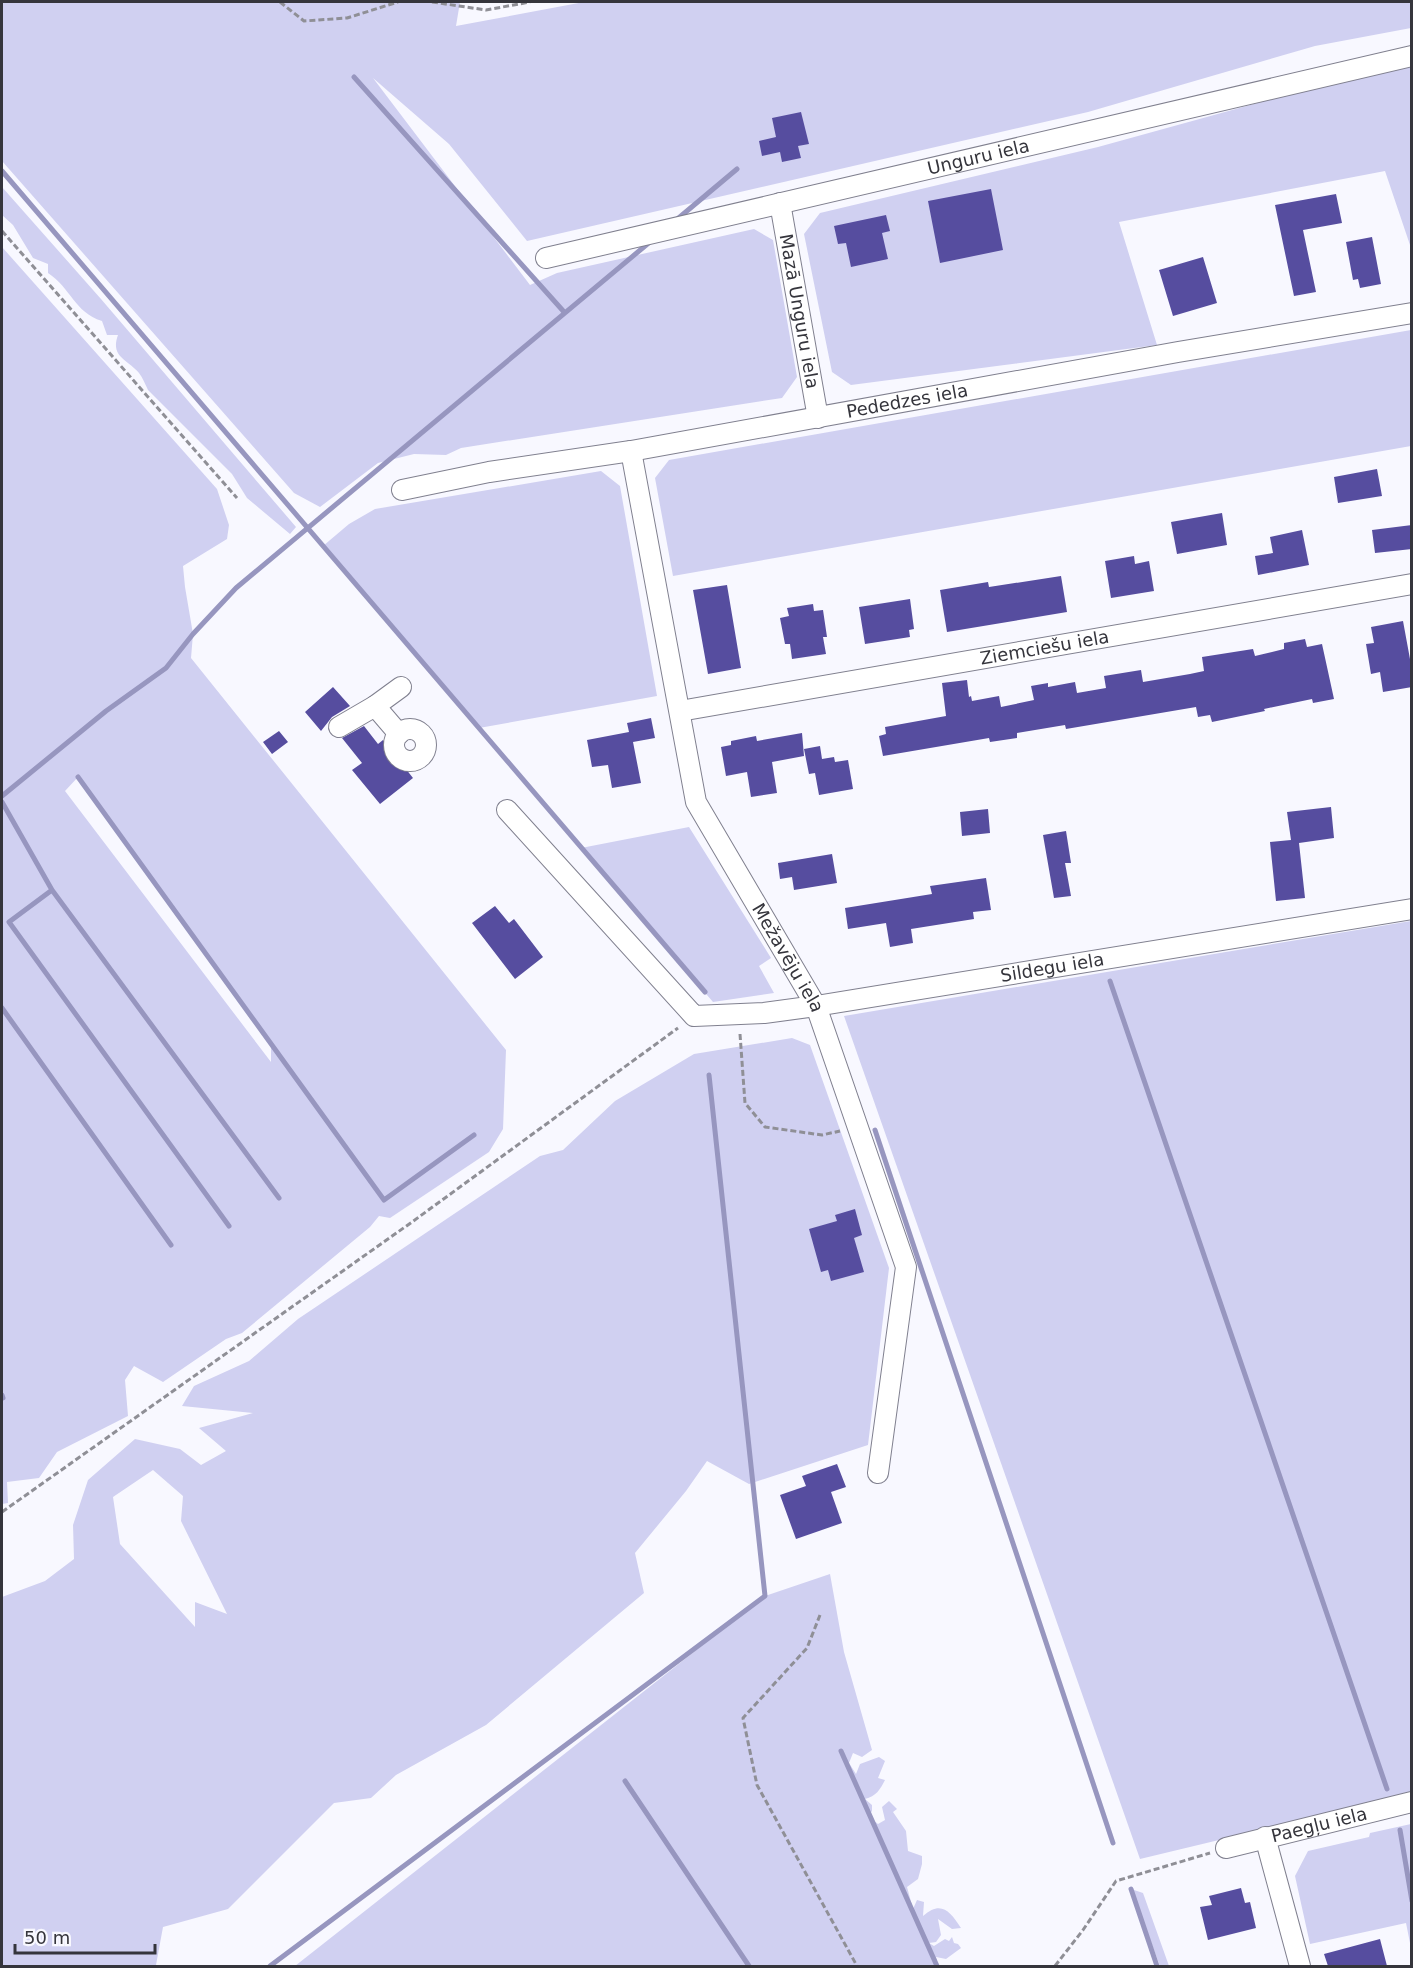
<svg xmlns="http://www.w3.org/2000/svg" width="1413" height="1968" viewBox="0 0 1413 1968" font-family="'DejaVu Sans',sans-serif">
	<rect width="100%" height="100%" fill="#f8f8ff"/>
	<path fill="#d0d0f1" fill-rule="evenodd" d="M 2,2 L 460,2 L 456,26 L 584,2 L 1411,2 L 1411,28 L 1315,46 L 1088,112 L 527,241 L 449,144 L 373,78 L 530,285 L 557,273 L 754,229 L 773,240 L 797,377 L 782,398 L 461,448 L 446,455 L 414,454 L 378,463 L 320,507 L 294,493 L 2,161 Z
		M 1411,66 L 1411,248 L 1385,171 L 1119,222 L 1157,345 L 851,385 L 832,372 L 804,234 L 820,213 L 1098,147 L 1337,81 Z
		M 2,187 L 101,299 L 296,527 L 290,534 L 247,498 L 232,474 L 148,390 C 145,384 143,378 139,373 C 127,359 110,357 118,335 L 107,335 L 102,321 C 74,312 71,288 48,273 L 48,264 L 33,258 L 13,225 L 2,215 Z
		M 2,247 L 217,489 L 229,525 L 227,539 L 183,566 L 185,587 L 193,634 L 191,658 L 506,1050 L 503,1129 L 489,1152 L 390,1218 L 379,1216 L 370,1227 L 242,1333 L 226,1339 L 163,1382 L 134,1366 L 125,1380 L 128,1416 L 57,1452 L 39,1478 L 7,1482 L 8,1503 L 2,1504 ZM 78,777 L 271,1045 L 271,1062 L 65,791 Z
		M 1411,330 L 1411,446 L 673,576 L 655,478 L 669,460 Z
		M 601,471 L 620,486 L 657,696 L 479,728 L 323,546 L 349,524 L 375,509 Z
		M 689,827 L 771,958 L 759,966 L 774,993 L 713,1002 L 581,848 Z
		M 1411,921 L 1411,1794 L 1140,1859 L 844,1016 Z
		M 792,1038 L 810,1045 L 889,1268 L 868,1445 L 749,1484 L 707,1461 L 686,1491 L 635,1553 L 644,1593 L 486,1725 L 396,1775 L 371,1798 L 334,1803 L 228,1909 L 163,1927 L 156,1965 L 154,1966 L 2,1966 L 2,1597 L 45,1581 L 74,1559 L 73,1525 L 88,1480 L 135,1439 L 180,1449 L 201,1465 L 226,1451 L 199,1428 L 253,1413 L 182,1406 L 194,1386 L 249,1361 L 298,1319 L 540,1156 L 563,1150 L 615,1101 L 694,1054 ZM 153,1470 L 183,1496 L 181,1521 L 227,1614 L 195,1602 L 195,1627 L 120,1544 L 113,1497 Z
		M 830,1574 L 844,1652 L 872,1750 L 862,1757 L 853,1753 L 849,1763 L 856,1774 L 860,1764 L 879,1757 L 885,1761 L 878,1778 L 885,1780 C 880,1790 876,1796 865,1799 L 872,1805 L 872,1811 L 868,1816 L 878,1824 L 885,1820 L 882,1807 L 889,1801 L 897,1809 L 893,1812 L 906,1831 L 908,1851 L 922,1856 L 922,1864 L 918,1879 L 907,1887 L 913,1909 L 917,1900 L 924,1902 L 923,1916 C 941,1900 950,1911 961,1928 L 952,1929 L 938,1919 L 941,1935 L 936,1942 L 929,1943 L 934,1946 L 945,1939 L 949,1941 L 952,1937 L 954,1943 L 958,1944 L 961,1948 L 946,1959 L 936,1957 L 938,1966 L 295,1966 L 765,1596 Z
		M 1411,1824 L 1411,1948 L 1406,1923 L 1310,1944 L 1295,1876 L 1308,1851 L 1369,1837 L 1370,1833 Z
		M 1131,1889 L 1143,1893 L 1169,1966 L 1160,1966 Z"/>
	<g fill="none" stroke-linecap="round" stroke-linejoin="round">
		<path stroke="#9796bf" stroke-width="5" d="M 354,77 L 565,313
			M 2,171 L 705,992
			M 675,221 L 737,169
			M 78,777 L 384,1200 L 474,1135
			M 2,796 L 106,711 L 166,668 L 193,634 L 236,588 L 651,241
			M 2,802 L 52,890 L 279,1198
			M 52,890 L 9,922 L 229,1226
			M 1110,981 L 1387,1789
			M 2,1008 L 171,1245
			M 875,1130 L 1113,1843
			M 2,1395 L 3,1398
			M 841,1751 L 937,1966
			M 625,1781 L 749,1966
			M 1400,1830 L 1412,1901
			M 1131,1889 L 1157,1966
			M 270,1966 L 765,1596 L 709,1075"/>
	</g>
	<path fill="#564d9f" d="M 801,112 L 809,144 L 798,146 L 801,158 L 782,162 L 780,152 L 762,156 L 759,141 L 776,137 L 772,118 Z
		M 991,189 L 1003,250 L 940,263 L 928,201 Z
		M 1336,194 L 1342,223 L 1303,230 L 1316,292 L 1294,296 L 1275,205 Z
		M 886,215 L 890,231 L 882,233 L 888,259 L 851,267 L 846,243 L 838,244 L 834,226 Z
		M 1372,237 L 1381,284 L 1360,288 L 1358,279 L 1353,280 L 1346,242 Z
		M 1203,257 L 1217,303 L 1173,316 L 1159,270 Z
		M 1377,469 L 1382,496 L 1338,503 L 1334,477 Z
		M 1222,513 L 1227,545 L 1177,554 L 1171,522 Z
		M 1412,525 L 1412,549 L 1375,553 L 1372,530 Z
		M 1302,530 L 1309,565 L 1258,575 L 1255,556 L 1273,553 L 1270,537 Z
		M 1134,556 L 1135,564 L 1149,561 L 1154,591 L 1111,598 L 1105,561 Z
		M 1061,576 L 1067,612 L 947,632 L 940,590 L 988,582 L 989,587 Z
		M 727,585 L 741,668 L 708,674 L 693,590 Z
		M 910,599 L 914,629 L 909,630 L 910,637 L 865,644 L 859,607 Z
		M 813,604 L 814,611 L 823,610 L 827,637 L 823,637 L 826,654 L 792,659 L 790,644 L 785,644 L 780,618 L 789,616 L 787,608 Z
		M 1403,621 L 1412,670 L 1412,687 L 1383,692 L 1380,672 L 1371,674 L 1366,644 L 1374,643 L 1371,627 Z
		M 1305,639 L 1307,647 L 1322,644 L 1334,699 L 1313,703 L 1312,699 L 1264,709 L 1265,711 L 1212,722 L 1210,715 L 1198,717 L 1196,707 L 1066,729 L 1065,725 L 1017,733 L 1017,738 L 990,742 L 989,738 L 883,756 L 879,736 L 886,734 L 885,727 L 946,716 L 942,683 L 967,680 L 969,697 L 971,696 L 972,701 L 999,696 L 1001,707 L 1034,700 L 1031,686 L 1048,683 L 1048,687 L 1075,682 L 1077,693 L 1106,688 L 1104,676 L 1141,670 L 1143,682 L 1190,674 L 1204,671 L 1202,657 L 1253,649 L 1255,656 L 1284,649 L 1284,643 Z
		M 333,687 L 350,706 L 332,717 L 321,731 L 305,712 Z
		M 651,718 L 655,738 L 633,742 L 641,783 L 612,788 L 608,765 L 592,767 L 587,740 L 629,732 L 627,723 Z
		M 364,726 L 378,744 L 383,740 L 413,778 L 380,804 L 352,770 L 362,763 L 342,738 Z
		M 279,731 L 288,742 L 272,754 L 263,742 Z
		M 802,733 L 804,756 L 772,762 L 777,793 L 751,797 L 747,772 L 726,776 L 721,747 L 731,745 L 731,741 L 756,736 L 757,741 Z
		M 820,746 L 822,759 L 834,757 L 835,762 L 848,760 L 853,789 L 819,795 L 815,773 L 809,774 L 804,749 Z
		M 1331,807 L 1334,838 L 1299,843 L 1305,898 L 1276,901 L 1270,842 L 1291,840 L 1287,812 Z
		M 988,809 L 990,833 L 962,836 L 960,812 Z
		M 1066,831 L 1071,863 L 1065,863 L 1071,896 L 1054,898 L 1043,835 Z
		M 832,854 L 837,883 L 794,890 L 792,877 L 780,879 L 778,863 Z
		M 986,878 L 991,910 L 973,912 L 974,919 L 911,929 L 913,943 L 890,947 L 886,923 L 848,929 L 845,908 L 932,894 L 930,886 Z
		M 495,906 L 509,923 L 514,919 L 543,957 L 515,979 L 472,923 Z
		M 855,1209 L 862,1235 L 854,1238 L 864,1272 L 831,1281 L 828,1270 L 821,1272 L 809,1229 L 837,1221 L 835,1215 Z
		M 837,1464 L 846,1487 L 831,1492 L 842,1523 L 796,1539 L 780,1495 L 806,1486 L 802,1476 Z
		M 1241,1888 L 1245,1903 L 1250,1902 L 1256,1928 L 1208,1940 L 1200,1907 L 1212,1905 L 1209,1896 Z
		M 1380,1939 L 1387,1966 L 1328,1966 L 1324,1954 Z"/>
	<g fill="none" stroke-linecap="round" stroke-linejoin="round">
		<defs>
			<g id="minor">
				<path id="s1" d="M 780,203 L 818,418"/>
				<path id="s2" d="M 546,258 L 1412,56"/>
				<path id="s3" d="M 631,451 L 696,802 L 816,1006 L 906,1267 L 878,1473"/>
				<path id="s4" d="M 402,490 L 489,472 L 631,451 L 1178,352 L 1412,313"/>
				<path id="s5" d="M 680,711 L 1412,584"/>
				<path d="M 339,727 L 375,706"/>
				<circle cx="410" cy="745" r="16"/>
				<path d="M 399,734 L 375,706 L 401,687"/>
				<path id="s6" d="M 507,810 L 694,1016 L 764,1013 L 816,1006 L 1412,909"/>
				<path d="M 1265,1837 L 1300,1966"/>
				<path id="s7" d="M 1226,1848 L 1412,1802"/>
			</g>
		</defs>
		<use href="#minor" stroke="#80808f" stroke-width="22"/>
		<path stroke="#8f8f96" stroke-width="3" stroke-dasharray="6 3" stroke-linecap="butt" d="M 280,2 L 304,21 L 347,18 L 398,2
			M 432,2 L 486,10 L 530,2
			M 2,231 L 237,498
			M 740,1034 L 745,1103 L 765,1127 L 822,1135 L 840,1131
			M 2,1512 L 412,1222 L 678,1028
			M 820,1615 L 807,1648 L 743,1718 L 757,1785 L 857,1966
			M 1055,1966 L 1083,1930 L 1116,1881 L 1210,1853"/>
		<use href="#minor" stroke="#fff" stroke-width="20"/>
	</g>
	<g text-anchor="middle" stroke-width="6" stroke-linejoin="round" paint-order="stroke">
		<g font-size="18" fill="#35353c" stroke="#f8f8ff">
			<text dy="6" stroke="none"><textPath href="#s2" startOffset="444">Unguru iela</textPath></text>
			<text dy="6" stroke="none"><textPath href="#s1" startOffset="110">Mazā Unguru iela</textPath></text>
			<text dy="6" stroke="none"><textPath href="#s4" startOffset="513">Pededzes iela</textPath></text>
			<text dy="6" stroke="none"><textPath href="#s5" startOffset="370">Ziemciešu iela</textPath></text>
			<text dy="6" stroke="none"><textPath href="#s3" startOffset="538">Mežavēju iela</textPath></text>
			<text dy="6" stroke="none"><textPath href="#s6" startOffset="640">Sildegu iela</textPath></text>
			<text dy="6" stroke="none"><textPath href="#s7" startOffset="96">Paegļu iela</textPath></text>
		</g>
	</g>
	<rect width="1413" height="1968" fill="none" stroke="#35353c" stroke-width="6"/>
	<path d="M15 1944v9h140v-9" fill="none" stroke="#35353c" stroke-width="3"/>
	<text x="24" y="1944" font-size="18" fill="#35353c" stroke="#f8f8ff" stroke-width="4.5" paint-order="stroke">50 m</text>
</svg>
